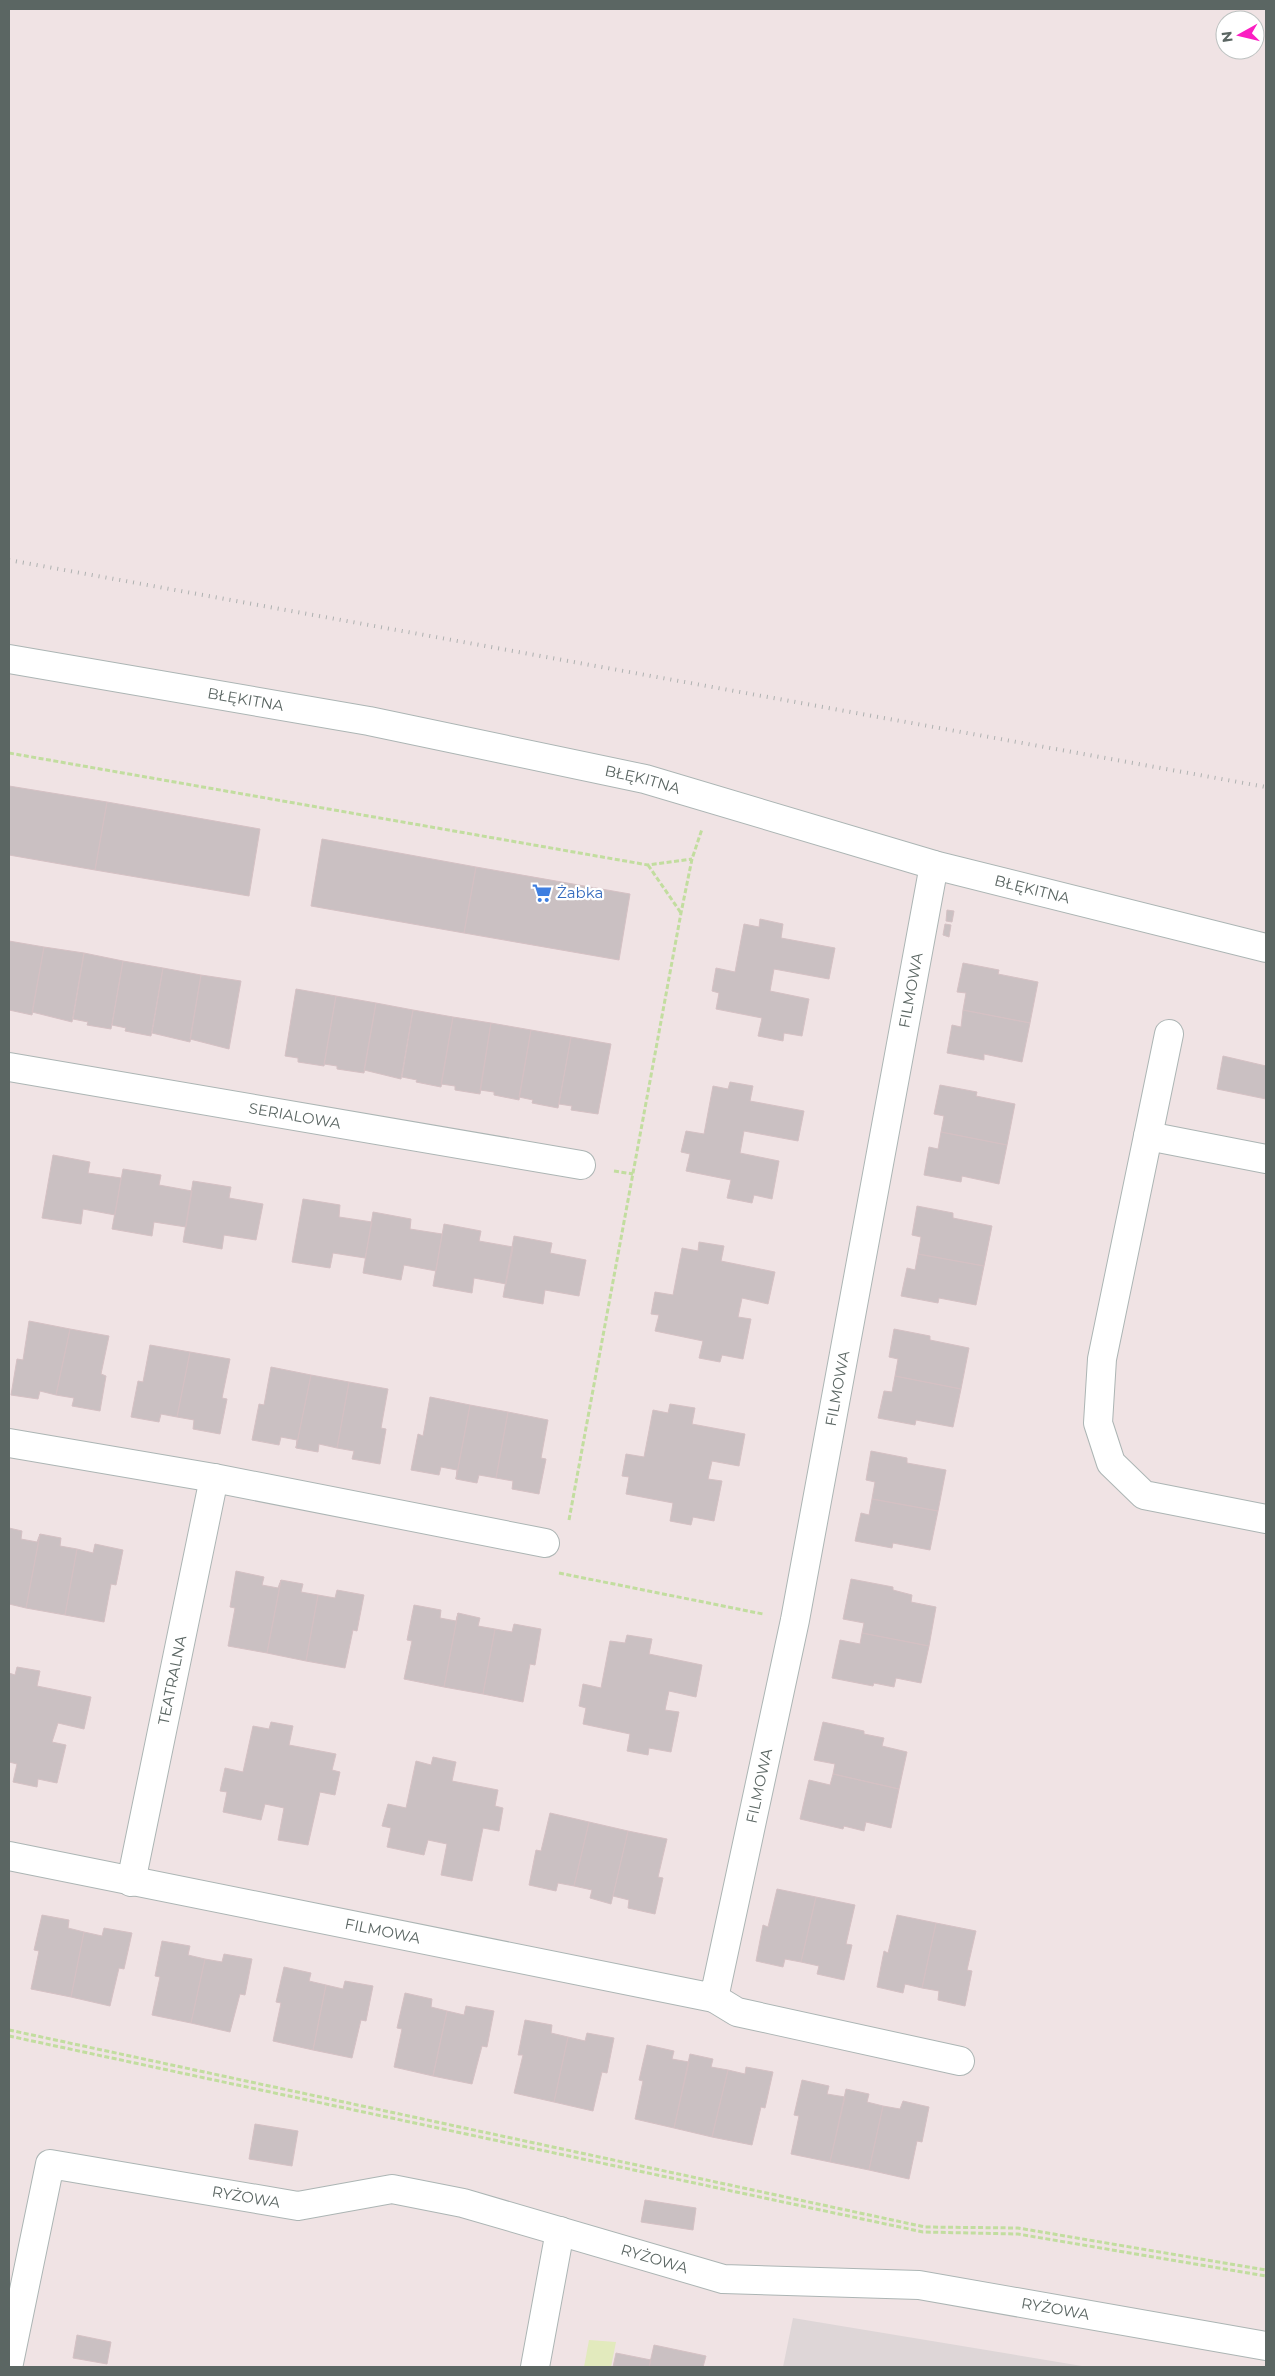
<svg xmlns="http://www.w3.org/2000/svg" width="1275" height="2376" viewBox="0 0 1275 2376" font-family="Montserrat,sans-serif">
	<rect width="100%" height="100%" fill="#f0e3e4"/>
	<path fill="#ded6d7" d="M 793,2318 L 1088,2367 L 783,2367 Z"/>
	<path fill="#e2eabd" d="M 589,2340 L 616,2342 L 611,2367 L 584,2367 Z"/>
	<path fill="#cac0c2" stroke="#d5c1c4" d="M 9,786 L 107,802 L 95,870 L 9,855 Z
		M 107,802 L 260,829 L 249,896 L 95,870 Z
		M 322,839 L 476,867 L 464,933 L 311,906 Z
		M 476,867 L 630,894 L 619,960 L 464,933 Z
		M 947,910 L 954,911 L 952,922 L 946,921 Z
		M 760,919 L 783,924 L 781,938 L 835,948 L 829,979 L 774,969 L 770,991 L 809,999 L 802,1036 L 784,1033 L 783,1041 L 758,1036 L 762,1018 L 716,1009 L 719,993 L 712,991 L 716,968 L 735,972 L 744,924 L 759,927 Z
		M 945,924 L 951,925 L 949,937 L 943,935 Z
		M 9,941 L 44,947 L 32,1015 L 9,1010 Z
		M 44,947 L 84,953 L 72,1022 L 32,1012 Z
		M 84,953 L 123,961 L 111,1029 L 87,1025 L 88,1022 L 73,1019 Z
		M 123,961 L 163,968 L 151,1036 L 125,1031 L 126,1028 L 112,1025 Z
		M 963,963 L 999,970 L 998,974 L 1038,982 L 1030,1023 L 963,1010 L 966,993 L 957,992 Z
		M 163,968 L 201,975 L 190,1042 L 152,1033 Z
		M 201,975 L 241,981 L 229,1049 L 190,1039 Z
		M 296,989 L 336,996 L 324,1066 L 298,1062 L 298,1058 L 285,1056 Z
		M 336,996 L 376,1003 L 364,1073 L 337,1069 L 337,1066 L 324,1064 Z
		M 376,1003 L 413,1010 L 401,1079 L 364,1070 Z
		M 413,1010 L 453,1017 L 441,1087 L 416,1082 L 417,1080 L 402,1077 Z
		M 963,1010 L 1030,1023 L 1022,1062 L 984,1054 L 984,1060 L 947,1053 L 952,1025 L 961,1027 Z
		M 453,1017 L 491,1023 L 480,1094 L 455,1090 L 455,1086 L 441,1084 Z
		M 491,1023 L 531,1030 L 519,1100 L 494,1095 L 494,1092 L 480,1090 Z
		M 531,1030 L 571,1037 L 558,1108 L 532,1103 L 533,1100 L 519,1097 Z
		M 571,1037 L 611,1044 L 598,1114 L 571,1110 L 572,1106 L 559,1104 Z
		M 1223,1056 L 1266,1066 L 1266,1099 L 1217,1089 Z
		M 730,1082 L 753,1086 L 750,1101 L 804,1111 L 798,1141 L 744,1131 L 740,1153 L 779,1161 L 772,1199 L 754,1195 L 752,1203 L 727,1198 L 731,1180 L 686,1171 L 690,1154 L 681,1152 L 686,1131 L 704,1134 L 713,1086 L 728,1089 Z
		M 940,1085 L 977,1092 L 976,1096 L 1015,1104 L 1007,1145 L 941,1132 L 944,1116 L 934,1114 Z
		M 941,1132 L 1007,1145 L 999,1184 L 962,1176 L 961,1182 L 924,1175 L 929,1147 L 938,1149 Z
		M 53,1155 L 90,1162 L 88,1173 L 121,1178 L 115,1215 L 83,1209 L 81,1224 L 42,1218 Z
		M 123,1169 L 161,1175 L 159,1185 L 192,1191 L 186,1227 L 154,1222 L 152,1236 L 112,1229 Z
		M 193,1181 L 231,1187 L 229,1198 L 263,1204 L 256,1240 L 224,1235 L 222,1249 L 183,1242 Z
		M 303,1199 L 340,1205 L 339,1217 L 372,1222 L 365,1258 L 333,1253 L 330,1268 L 292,1262 Z
		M 917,1206 L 953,1213 L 953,1218 L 992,1226 L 984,1266 L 918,1254 L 921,1237 L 912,1235 Z
		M 373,1212 L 411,1219 L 410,1229 L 442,1234 L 436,1271 L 404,1265 L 401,1280 L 363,1273 Z
		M 444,1224 L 481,1231 L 479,1241 L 513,1247 L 506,1284 L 474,1278 L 472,1293 L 433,1286 Z
		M 514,1236 L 552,1243 L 550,1253 L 586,1260 L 579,1296 L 545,1290 L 543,1304 L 503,1297 Z
		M 699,1242 L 724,1246 L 721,1261 L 775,1272 L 768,1304 L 742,1298 L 738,1317 L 751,1319 L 743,1359 L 722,1355 L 720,1362 L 699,1358 L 703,1341 L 655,1331 L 659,1315 L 651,1314 L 655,1292 L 673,1295 L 682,1248 L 698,1251 Z
		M 918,1254 L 984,1266 L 976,1305 L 939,1298 L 938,1303 L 901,1296 L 907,1268 L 915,1270 Z
		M 29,1321 L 70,1329 L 56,1395 L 40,1391 L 38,1399 L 11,1395 L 17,1359 L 23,1360 Z
		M 70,1329 L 109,1336 L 101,1374 L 106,1376 L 100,1411 L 72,1406 L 74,1398 L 56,1395 Z
		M 894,1329 L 930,1336 L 930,1340 L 969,1348 L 961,1389 L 895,1376 L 898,1359 L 889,1357 Z
		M 150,1345 L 190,1352 L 177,1417 L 161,1414 L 159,1422 L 131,1417 L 138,1381 L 143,1382 Z
		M 190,1352 L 230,1359 L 222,1398 L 227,1399 L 220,1434 L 193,1429 L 194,1420 L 177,1417 Z
		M 271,1367 L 311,1375 L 296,1448 L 297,1440 L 281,1437 L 279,1445 L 252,1440 L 259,1404 L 264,1405 Z
		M 311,1375 L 349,1382 L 337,1448 L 319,1444 L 318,1452 L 296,1448 Z
		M 895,1376 L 961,1389 L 953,1427 L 916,1420 L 915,1425 L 878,1418 L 884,1391 L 892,1392 Z
		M 349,1382 L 388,1389 L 381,1428 L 386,1429 L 380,1464 L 352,1459 L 354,1451 L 337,1448 Z
		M 430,1397 L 470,1405 L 456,1479 L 457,1470 L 441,1467 L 439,1475 L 411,1470 L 418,1434 L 423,1436 Z
		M 670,1404 L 695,1408 L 692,1424 L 745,1434 L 739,1466 L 712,1461 L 708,1479 L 722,1481 L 714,1521 L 693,1517 L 691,1525 L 670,1521 L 673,1503 L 626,1494 L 629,1477 L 622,1476 L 626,1454 L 644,1457 L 653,1410 L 668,1413 Z
		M 470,1405 L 508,1412 L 496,1478 L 479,1475 L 477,1483 L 456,1479 Z
		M 508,1412 L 548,1420 L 541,1458 L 546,1459 L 539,1494 L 512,1489 L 513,1481 L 496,1478 Z
		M 871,1451 L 907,1458 L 907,1463 L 946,1470 L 938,1511 L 872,1499 L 875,1482 L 866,1480 Z
		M 872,1499 L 938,1511 L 930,1550 L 893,1543 L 892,1548 L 855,1541 L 861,1513 L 869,1515 Z
		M 9,1528 L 22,1531 L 21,1539 L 37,1542 L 40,1534 L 26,1608 L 9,1604 Z
		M 40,1534 L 61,1538 L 60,1546 L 77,1549 L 65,1615 L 26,1608 Z
		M 95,1544 L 123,1550 L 116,1585 L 111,1584 L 104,1622 L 65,1615 L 77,1549 L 93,1553 Z
		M 236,1571 L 264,1577 L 262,1585 L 278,1588 L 281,1580 L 267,1653 L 228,1646 L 235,1608 L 230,1607 Z
		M 851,1579 L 893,1587 L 893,1590 L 912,1595 L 911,1602 L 936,1607 L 929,1646 L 862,1633 L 864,1623 L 843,1619 Z
		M 281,1580 L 303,1584 L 301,1592 L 318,1595 L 306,1661 L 267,1653 Z
		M 337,1590 L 364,1595 L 357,1631 L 353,1630 L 345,1668 L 306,1661 L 318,1595 L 335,1598 Z
		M 414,1605 L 441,1610 L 440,1618 L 456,1621 L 458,1613 L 444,1687 L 404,1679 L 412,1641 L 407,1640 Z
		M 458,1613 L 480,1618 L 478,1626 L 495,1629 L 483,1694 L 444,1687 Z
		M 514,1624 L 541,1629 L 535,1665 L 530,1664 L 523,1702 L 483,1694 L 495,1629 L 512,1632 Z
		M 862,1633 L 929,1646 L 921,1683 L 896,1678 L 894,1687 L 874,1683 L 873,1686 L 832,1678 L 840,1640 L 860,1644 Z
		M 627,1635 L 652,1639 L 649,1654 L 702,1665 L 696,1697 L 669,1691 L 665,1710 L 679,1712 L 671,1752 L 649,1748 L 648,1755 L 627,1751 L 630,1734 L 583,1724 L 586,1708 L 579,1706 L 583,1684 L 601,1688 L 610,1641 L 625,1643 Z
		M 17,1667 L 40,1671 L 37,1686 L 91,1697 L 84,1729 L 58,1723 L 52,1742 L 66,1745 L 57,1783 L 38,1779 L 37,1787 L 13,1782 L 17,1764 L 9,1762 L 9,1673 L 15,1675 Z
		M 271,1722 L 293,1726 L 289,1745 L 336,1754 L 332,1770 L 340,1772 L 335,1795 L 320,1792 L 308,1845 L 278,1840 L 284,1808 L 265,1804 L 261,1820 L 223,1812 L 227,1792 L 220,1791 L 225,1768 L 243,1772 L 253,1726 L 269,1729 Z
		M 823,1722 L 864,1731 L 864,1734 L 884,1738 L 882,1746 L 907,1752 L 899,1789 L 833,1774 L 835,1764 L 814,1760 Z
		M 433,1757 L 456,1762 L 452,1781 L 498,1790 L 495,1806 L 503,1808 L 499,1831 L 483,1828 L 472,1881 L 441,1875 L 447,1844 L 428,1840 L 424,1855 L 387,1847 L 391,1828 L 382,1826 L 388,1804 L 406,1808 L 416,1761 L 431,1765 Z
		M 833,1774 L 899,1789 L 891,1828 L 866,1822 L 864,1831 L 844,1826 L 843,1829 L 800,1819 L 809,1780 L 830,1785 Z
		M 550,1813 L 589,1822 L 574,1886 L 558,1883 L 556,1891 L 529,1885 L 536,1850 L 541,1851 Z
		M 589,1822 L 628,1831 L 611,1904 L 590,1898 L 592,1890 L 574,1886 Z
		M 628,1831 L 667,1839 L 658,1877 L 663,1878 L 655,1914 L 628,1908 L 629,1900 L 613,1896 Z
		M 777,1889 L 816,1897 L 801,1962 L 785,1959 L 783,1967 L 756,1961 L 763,1925 L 768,1927 Z
		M 816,1897 L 855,1905 L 846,1944 L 852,1945 L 844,1980 L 817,1974 L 819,1966 L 801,1962 Z
		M 42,1915 L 69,1920 L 68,1928 L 84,1932 L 71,1997 L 31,1989 L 39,1951 L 34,1950 Z
		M 897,1915 L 936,1923 L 922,1988 L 905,1984 L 903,1993 L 877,1987 L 884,1951 L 888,1953 Z
		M 936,1923 L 976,1931 L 967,1970 L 972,1971 L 965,2006 L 938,2000 L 939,1991 L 922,1988 Z
		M 104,1928 L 132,1933 L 124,1969 L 119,1968 L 110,2006 L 71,1997 L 84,1932 L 102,1936 Z
		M 162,1941 L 190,1946 L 188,1955 L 205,1959 L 191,2023 L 152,2015 L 160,1977 L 155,1976 Z
		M 224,1954 L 252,1959 L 245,1995 L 240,1994 L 230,2032 L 191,2023 L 205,1959 L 222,1962 Z
		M 284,1967 L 311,1973 L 309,1981 L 326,1985 L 313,2050 L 273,2041 L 281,2003 L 276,2002 Z
		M 345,1981 L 373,1986 L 366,2021 L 361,2020 L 352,2058 L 313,2050 L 326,1985 L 343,1989 Z
		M 405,1993 L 432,1999 L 431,2007 L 447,2011 L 433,2076 L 394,2067 L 402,2029 L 397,2028 Z
		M 466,2006 L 494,2011 L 487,2047 L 482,2046 L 472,2084 L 433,2076 L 447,2011 L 464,2015 Z
		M 525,2020 L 552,2025 L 551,2033 L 568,2037 L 554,2102 L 514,2093 L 523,2055 L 518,2055 Z
		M 587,2033 L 614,2038 L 607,2073 L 602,2072 L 593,2111 L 554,2102 L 568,2037 L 585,2041 Z
		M 647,2045 L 674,2051 L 672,2059 L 689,2062 L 674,2128 L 635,2119 L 643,2081 L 639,2080 Z
		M 690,2054 L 713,2059 L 711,2067 L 728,2070 L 712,2137 L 674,2128 Z
		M 746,2067 L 773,2072 L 765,2108 L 761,2107 L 752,2145 L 712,2137 L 728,2070 L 745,2074 Z
		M 802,2080 L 829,2086 L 827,2094 L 845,2097 L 830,2162 L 791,2154 L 799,2116 L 794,2115 Z
		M 846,2089 L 869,2094 L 867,2102 L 883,2106 L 869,2170 L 830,2162 Z
		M 903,2101 L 929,2107 L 922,2142 L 917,2141 L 909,2179 L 869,2170 L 883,2106 L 900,2109 Z
		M 255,2124 L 298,2131 L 292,2166 L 249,2159 Z
		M 645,2200 L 696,2208 L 693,2230 L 641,2222 Z
		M 77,2335 L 111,2342 L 107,2364 L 73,2358 Z
		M 654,2345 L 706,2356 L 703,2367 L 649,2367 Z
		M 616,2353 L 651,2360 L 649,2367 L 613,2367 Z"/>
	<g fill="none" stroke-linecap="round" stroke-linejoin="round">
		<defs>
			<g id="minor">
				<path id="s1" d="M 9,659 L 369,721 L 645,779 L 934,865 L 1266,948"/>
				<path d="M 1169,1034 L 1148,1136 L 1266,1159"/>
				<path id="s2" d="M 9,1067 L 581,1165"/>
				<path d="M 1148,1136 L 1102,1359 L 1098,1423 L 1111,1463 L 1144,1495 L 1266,1519"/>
				<path d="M 9,1443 L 214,1478 L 545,1543"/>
				<path id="s3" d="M 9,1856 L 714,1998 L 795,1620 L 934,865"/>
				<path id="s4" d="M 131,1882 L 214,1478"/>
				<path d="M 714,1998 L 737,2012 L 960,2061"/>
				<path id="s5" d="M 9,2363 L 50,2164 L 298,2206 L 392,2189 L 463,2203 L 723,2279 L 919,2285 L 1266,2346"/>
				<path d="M 535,2367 L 560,2231"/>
			</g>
		</defs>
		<use href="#minor" stroke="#acb5b4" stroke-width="30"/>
		<path stroke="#c2dd9f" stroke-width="3" stroke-dasharray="5 2.5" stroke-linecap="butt" d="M 9,753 L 648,865 L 692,859
			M 648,865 L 681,913
			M 614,1171 L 633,1174
			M 569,1520 L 681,913 L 692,859 L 702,829
			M 559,1573 L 763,1614
			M 9,2030 L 925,2227 L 1018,2228 L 1266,2270
			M 9,2036 L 923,2232 L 1018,2234 L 1266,2276"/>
		<use href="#minor" stroke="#fff" stroke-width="28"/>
		<path stroke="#aeb1b0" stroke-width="4" stroke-dasharray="1 6" stroke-linecap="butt" d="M 9,560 L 1266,787"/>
	</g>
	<defs>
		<symbol id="supermarket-bare" viewBox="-9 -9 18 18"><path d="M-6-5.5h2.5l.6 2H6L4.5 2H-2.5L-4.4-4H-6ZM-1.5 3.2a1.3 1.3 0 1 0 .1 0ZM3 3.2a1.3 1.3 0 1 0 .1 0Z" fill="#3f7fe0" stroke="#fff" stroke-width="2.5" paint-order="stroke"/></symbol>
	</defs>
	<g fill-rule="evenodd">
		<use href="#supermarket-bare" x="528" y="879" width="28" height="28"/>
	</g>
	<g text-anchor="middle" stroke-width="4.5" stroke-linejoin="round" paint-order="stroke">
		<g font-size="15" fill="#5b6663" stroke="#fff">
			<text dy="5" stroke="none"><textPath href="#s1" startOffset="240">BŁĘKITNA</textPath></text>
			<text dy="5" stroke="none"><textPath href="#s1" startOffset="645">BŁĘKITNA</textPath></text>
			<text dy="5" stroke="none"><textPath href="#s1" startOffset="1050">BŁĘKITNA</textPath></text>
			<text dy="5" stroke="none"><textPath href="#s3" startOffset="1746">FILMOWA</textPath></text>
			<text dy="5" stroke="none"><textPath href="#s2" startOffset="290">SERIALOWA</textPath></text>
			<text dy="5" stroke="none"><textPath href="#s3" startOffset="1341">FILMOWA</textPath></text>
			<text dy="5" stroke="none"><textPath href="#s4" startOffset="206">TEATRALNA</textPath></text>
			<text dy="5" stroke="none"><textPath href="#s3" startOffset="936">FILMOWA</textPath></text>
			<text dy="5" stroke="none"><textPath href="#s3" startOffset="381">FILMOWA</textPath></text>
			<text dy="5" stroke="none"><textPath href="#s5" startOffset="402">RYŻOWA</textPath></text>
			<text dy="5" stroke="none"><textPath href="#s5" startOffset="822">RYŻOWA</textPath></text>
			<text dy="5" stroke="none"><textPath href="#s5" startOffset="1228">RYŻOWA</textPath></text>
		</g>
		<g font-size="15" fill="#366cbe" stroke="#fff" text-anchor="start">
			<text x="557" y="898">Żabka</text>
		</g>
	</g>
	<rect width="1275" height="2376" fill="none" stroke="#5b6663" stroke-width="20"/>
	<g transform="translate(1240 35) rotate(262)"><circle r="24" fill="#ffffff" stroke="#bdc2c1"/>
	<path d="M0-4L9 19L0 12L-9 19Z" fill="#fb1ec2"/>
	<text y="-8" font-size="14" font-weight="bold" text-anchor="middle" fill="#5b6663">N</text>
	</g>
</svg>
